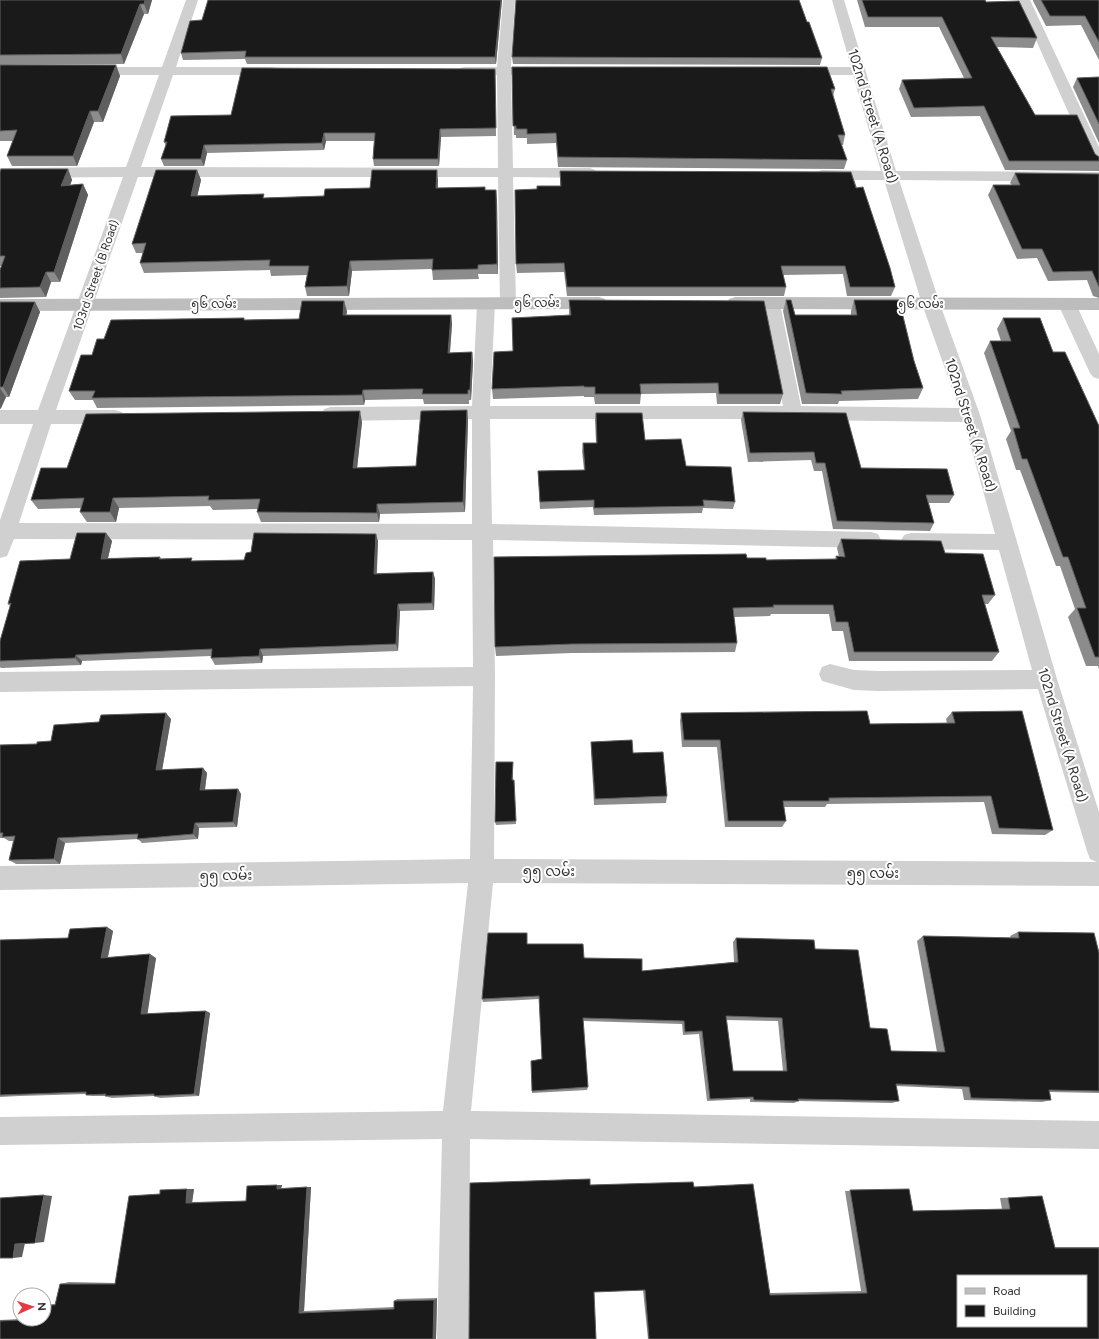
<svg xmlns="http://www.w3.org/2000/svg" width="1099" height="1339" viewBox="0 0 1099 1339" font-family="Figtree,'Noto Sans Myanmar',sans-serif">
	<rect width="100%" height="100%" fill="#fff"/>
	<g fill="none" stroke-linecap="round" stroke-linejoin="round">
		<path fill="#d0d0d0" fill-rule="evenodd" d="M 186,0 L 198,0 L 176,67 L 271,67 L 276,68 L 278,71 L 276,74 L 271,75 L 173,75 L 141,167 L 498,168 L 497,75 L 465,75 L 460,74 L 458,71 L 460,68 L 465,67 L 497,67 L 503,0 L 515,0 L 511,67 L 543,67 L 548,68 L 550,71 L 548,74 L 543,75 L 511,75 L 513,168 L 590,168 L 595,170 L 598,173 L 595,176 L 590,178 L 513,177 L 516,303 L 514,307 L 508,309 L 502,307 L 500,303 L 498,177 L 138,177 L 56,410 L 115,410 L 122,412 L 124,417 L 122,422 L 115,424 L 51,424 L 19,523 L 472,524 L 472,419 L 331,421 L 324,419 L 322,414 L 324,409 L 331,407 L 472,406 L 477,304 L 480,300 L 486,298 L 492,300 L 495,304 L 490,406 L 783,406 L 762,304 L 765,300 L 771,298 L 777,300 L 780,304 L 801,406 L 959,408 L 922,304 L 884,180 L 822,180 L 817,178 L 814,175 L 817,172 L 822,170 L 881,171 L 853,75 L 799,75 L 794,74 L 792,71 L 794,68 L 799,67 L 851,67 L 832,0 L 844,0 L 896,171 L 1099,172 L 1099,182 L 899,180 L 940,304 L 980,415 L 1057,679 L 1099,812 L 1099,886 L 493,883 L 471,1111 L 1099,1121 L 1099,1149 L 470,1139 L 469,1339 L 437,1339 L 442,1139 L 0,1145 L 0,1117 L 443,1111 L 468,883 L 0,890 L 0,866 L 470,859 L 473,686 L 0,692 L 0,672 L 473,667 L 472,540 L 14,539 L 7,556 L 0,558 L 0,520 L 33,424 L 0,424 L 0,410 L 38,410 L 123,177 L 0,178 L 0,168 L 126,167 L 159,75 L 89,75 L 84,74 L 82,71 L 84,68 L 89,67 L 162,67 ZM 490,419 L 731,419 L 964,422 L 995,534 L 911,533 L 904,535 L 901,541 L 904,547 L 911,549 L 999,550 L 1032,670 L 878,671 L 854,670 L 830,664 L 822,667 L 819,674 L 822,681 L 854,690 L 878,691 L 1038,689 L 1087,851 L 1090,859 L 1097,862 L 494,859 L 495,676 L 493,540 L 871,548 L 878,546 L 881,540 L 878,534 L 871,532 L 492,524 Z
			M 1018,0 L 1030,0 L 1099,147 L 1099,168 L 1094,166 L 1091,163 Z
			M 1067,298 L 1073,300 L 1076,304 L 1099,354 L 1099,379 L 1093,377 L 1090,373 L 1058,304 L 1061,300 Z"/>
		<path fill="#bdbdbd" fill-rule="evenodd" d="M 599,297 L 605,299 L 607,303 L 605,307 L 599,309 L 0,311 L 0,299 Z
			M 735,297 L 1099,298 L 1099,310 L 735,309 L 729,307 L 727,303 L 729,299 Z"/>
	</g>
	<path fill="#8c8c8c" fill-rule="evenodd" d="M 0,0 L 152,0 L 148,14 L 144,14 L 124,64 L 0,65 Z
		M 208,0 L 502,0 L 496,64 L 247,64 L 245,59 L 183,60 L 181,53 L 202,20 Z
		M 857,0 L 985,0 L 986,2 L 1037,38 L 1033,48 L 997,47 L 1035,115 L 1099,157 L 1099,171 L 1005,170 L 980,116 L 911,117 L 899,89 L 902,80 L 964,78 L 939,27 L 865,27 Z
		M 1033,0 L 1099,0 L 1099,60 L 1081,25 L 1046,26 L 1033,1 Z
		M 807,22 L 822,58 L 820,65 L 513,64 L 512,57 Z
		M 0,65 L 116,65 L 120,76 L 103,122 L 94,122 L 77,166 L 12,166 L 7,156 L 13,141 L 0,141 Z
		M 512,67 L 835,89 L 833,96 L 845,135 L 843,145 L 841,145 L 847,160 L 844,169 L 558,167 L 556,143 L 527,144 L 527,138 L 516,138 L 516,135 L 514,135 Z
		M 495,69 L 496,136 L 441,137 L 439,166 L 374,166 L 373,159 L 374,141 L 326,141 L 324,150 L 207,153 L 204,166 L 164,166 L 161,159 L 166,146 L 164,142 L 231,115 Z
		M 1099,77 L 1099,143 L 1073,87 L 1077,78 Z
		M 68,169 L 72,180 L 70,185 L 83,184 L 88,195 L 60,282 L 51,282 L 46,297 L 0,298 L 0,270 L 1,266 L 0,266 L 0,172 Z
		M 197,170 L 201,180 L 197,196 L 265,198 L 324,196 L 370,188 L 438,180 L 438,188 L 485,190 L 497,200 L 498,274 L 478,274 L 479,279 L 433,280 L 432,269 L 352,271 L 349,296 L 307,296 L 305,287 L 307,275 L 271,276 L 270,270 L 144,273 L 140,263 L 143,253 L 136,253 L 132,244 Z
		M 560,171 L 851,172 L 895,287 L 891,296 L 847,296 L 843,274 L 783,275 L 786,287 L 784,296 L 567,296 L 564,272 L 517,273 L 516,264 L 537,189 L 560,186 Z
		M 1015,173 L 1099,174 L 1099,298 L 1093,296 L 1087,280 L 1048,281 L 1037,258 L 1017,259 L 988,195 L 993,185 L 1012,185 L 1010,183 Z
		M 569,300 L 783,394 L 780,404 L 717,404 L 716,393 L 641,394 L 640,404 L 595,404 L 594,397 L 584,397 L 584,396 L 493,399 L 492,389 L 513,351 L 569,315 Z
		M 786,300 L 795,315 L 851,315 L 851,311 L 854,300 L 914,361 L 923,388 L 918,399 L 839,401 L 838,404 L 802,404 L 783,311 Z
		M 0,302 L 35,302 L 40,312 L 9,397 L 6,397 L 1,408 L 0,409 Z
		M 347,311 L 346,315 L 451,315 L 452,324 L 450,353 L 472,352 L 473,362 L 471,400 L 469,400 L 469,404 L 424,404 L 423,399 L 413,399 L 365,400 L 364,405 L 97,408 L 93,400 L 75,400 L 69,391 L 92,355 L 104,339 L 245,320 L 299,319 Z
		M 1003,318 L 1053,352 L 1099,426 L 1099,669 L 1098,666 L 1086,666 L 1068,617 L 1075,609 L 1060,566 L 1056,566 L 1020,470 L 1016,470 L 1006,439 L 1011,431 L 984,353 L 990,341 L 1001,341 L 997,329 Z
		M 467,410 L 468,421 L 465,512 L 380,514 L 379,522 L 261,522 L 257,512 L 258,509 L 213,510 L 210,506 L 119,508 L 116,522 L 87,522 L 80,512 L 81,508 L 38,509 L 31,500 L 67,468 L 362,422 L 357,468 L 416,466 Z
		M 743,412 L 861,468 L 954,495 L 949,503 L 929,503 L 934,523 L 930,531 L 833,529 L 822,471 L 814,471 L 811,460 L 748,462 L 741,420 Z
		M 596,413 L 645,440 L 686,466 L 735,502 L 733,509 L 703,508 L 702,513 L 594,515 L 593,507 L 540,509 L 538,471 L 584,470 L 582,451 L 583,443 L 596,443 L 595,420 Z
		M 106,533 L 112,541 L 108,558 L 160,557 L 161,559 L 194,561 L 244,560 L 378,541 L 377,573 L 433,572 L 435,579 L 434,610 L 400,611 L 398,651 L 263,656 L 262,663 L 215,665 L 211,658 L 211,656 L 82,661 L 81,665 L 1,668 L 0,667 L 0,641 L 10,606 L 8,604 Z
		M 841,539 L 945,553 L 995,595 L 988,604 L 985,604 L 999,652 L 992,661 L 849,661 L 843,631 L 832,631 L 829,614 L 771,614 L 770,616 L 734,617 L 737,643 L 735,652 L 572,653 L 496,656 L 495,647 L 747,558 L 766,560 L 835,559 L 836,556 L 839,557 L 837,548 Z
		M 952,712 L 1053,830 L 1045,835 L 992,834 L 984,802 L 827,804 L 825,807 L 784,807 L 786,821 L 782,827 L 725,827 L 717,747 L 682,747 L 680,721 L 681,713 L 870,724 L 947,723 L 946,719 Z
		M 171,719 L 162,770 L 203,768 L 207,773 L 205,790 L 238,789 L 241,794 L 237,827 L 199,828 L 198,839 L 142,843 L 138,839 L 65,843 L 60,864 L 16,864 L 9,860 L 13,841 L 9,841 L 4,838 L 0,838 L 0,745 L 37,744 Z
		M 591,742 L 633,753 L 667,796 L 666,803 L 594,805 L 591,749 Z
		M 513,762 L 513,780 L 516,824 L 496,825 L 495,822 Z
		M 107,927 L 113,931 L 108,957 L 156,958 L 147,1014 L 206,1011 L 210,1013 L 199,1096 L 160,1098 L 154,1096 L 112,1098 L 105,1096 L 93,1096 L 86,1095 L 86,1094 L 19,1096 L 0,1097 L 0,940 L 68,938 Z
		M 1018,932 L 1099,953 L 1099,1093 L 1050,1092 L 1051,1100 L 1042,1102 L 964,1100 L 962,1089 L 896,1086 L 899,1101 L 892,1103 L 798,1101 L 794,1103 L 750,1102 L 750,1099 L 707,1101 L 699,1034 L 683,1035 L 682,1024 L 583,1021 L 588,1087 L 587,1090 L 532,1093 L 532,1091 L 542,1059 L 539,999 L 483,1002 L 482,999 L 527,944 L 642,971 L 734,962 L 733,942 L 736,938 L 815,949 L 870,1028 L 891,1051 L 937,1052 L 917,941 L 923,936 L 1011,938 L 1010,936 ZM 726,1020 L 778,1021 L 783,1071 L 733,1071 Z
		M 277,1185 L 282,1185 L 281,1188 L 307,1187 L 311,1187 L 304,1311 L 394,1307 L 394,1301 L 397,1299 L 437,1298 L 436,1339 L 0,1339 L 0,1320 L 20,1319 L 44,1319 L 44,1305 L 56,1304 L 60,1284 L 69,1282 L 115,1283 L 160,1194 L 194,1189 L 192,1202 L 246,1201 Z
		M 590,1185 L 694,1187 L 770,1293 L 861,1291 L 845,1191 L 909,1189 L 913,1211 L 1002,1209 L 1000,1198 L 1042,1196 L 1055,1247 L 1099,1247 L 1099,1339 L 648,1339 L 643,1290 L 594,1292 Z"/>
	<path fill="#5f5f5f" d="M 145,0 L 152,0 L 148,14 L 144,4 Z
		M 501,0 L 502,0 L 496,64 L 495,57 Z
		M 140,4 L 144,14 L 124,64 L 121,54 Z
		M 116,65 L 120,76 L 103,122 L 98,111 Z
		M 90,111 L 94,122 L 77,166 L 73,156 Z
		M 440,129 L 441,137 L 439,166 L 438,159 Z
		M 324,133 L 326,141 L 324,150 L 322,143 Z
		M 204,145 L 207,153 L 204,166 L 201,159 Z
		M 68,169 L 72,180 L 66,196 L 61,186 Z
		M 197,170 L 201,180 L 195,206 L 191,196 Z
		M 437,170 L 438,180 L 437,198 L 436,188 Z
		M 83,184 L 88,195 L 60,282 L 54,272 Z
		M 496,190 L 497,200 L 498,274 L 497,264 Z
		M 350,261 L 352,271 L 349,296 L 347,286 Z
		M 46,272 L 51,282 L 46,297 L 40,287 Z
		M 344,301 L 347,311 L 345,325 L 343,315 Z
		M 35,302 L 40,312 L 9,397 L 3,387 Z
		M 451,315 L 452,324 L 449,363 L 448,353 Z
		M 472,352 L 473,362 L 471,400 L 470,390 Z
		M 0,388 L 6,397 L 1,408 L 0,409 Z
		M 363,390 L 365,400 L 364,405 L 362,395 Z
		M 467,410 L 468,421 L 465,512 L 463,502 Z
		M 360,411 L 362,422 L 356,478 L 353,468 Z
		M 113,498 L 119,508 L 116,522 L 110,512 Z
		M 377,504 L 380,514 L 379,522 L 377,513 Z
		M 106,533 L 112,541 L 106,566 L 101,559 Z
		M 376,534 L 378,541 L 376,581 L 374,574 Z
		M 433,572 L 435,579 L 434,610 L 432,603 Z
		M 398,604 L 400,611 L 398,651 L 396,644 Z
		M 260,649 L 263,656 L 262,663 L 259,656 Z
		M 76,655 L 82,661 L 81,665 L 75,658 Z
		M 166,713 L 171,719 L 161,776 L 156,770 Z
		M 203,768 L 207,773 L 204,796 L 200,790 Z
		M 238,789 L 241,794 L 237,827 L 233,822 Z
		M 195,823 L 199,828 L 198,839 L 193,834 Z
		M 58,838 L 65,843 L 60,864 L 54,859 Z
		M 107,927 L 113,931 L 107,961 L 101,958 Z
		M 150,954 L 156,958 L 147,1017 L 141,1014 Z
		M 206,1011 L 210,1013 L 199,1096 L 194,1094 Z
		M 277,1185 L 282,1185 L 281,1189 L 277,1189 Z
		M 307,1187 L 311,1187 L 304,1311 L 299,1313 Z
		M 187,1189 L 194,1189 L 192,1203 L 186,1203 Z
		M 44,1195 L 52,1196 L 44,1242 L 35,1243 Z
		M 25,1243 L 22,1257 L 13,1258 L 15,1244 Z
		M 437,1298 L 436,1339 L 433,1339 L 434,1300 Z"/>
	<path fill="#1a1a1a" stroke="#5f5f5f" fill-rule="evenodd" d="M 0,0 L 145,0 L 144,4 L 140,4 L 121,54 L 0,55 Z
		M 208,0 L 501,0 L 495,57 L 245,57 L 246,51 L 181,53 L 190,21 L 202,20 Z
		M 516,0 L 799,0 L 807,22 L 809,22 L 822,58 L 512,57 Z
		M 862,0 L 985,0 L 986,2 L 1019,1 L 1037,38 L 991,37 L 1035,115 L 1077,115 L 1095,154 L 1099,157 L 1099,161 L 1009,161 L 984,106 L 914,108 L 902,80 L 972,78 L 942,17 L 868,17 Z
		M 1041,0 L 1099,0 L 1099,42 L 1085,16 L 1050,16 Z
		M 0,65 L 116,65 L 98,111 L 90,111 L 73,156 L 7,156 L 17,130 L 0,131 Z
		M 512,67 L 827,67 L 835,89 L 831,89 L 845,135 L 838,135 L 847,160 L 558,157 L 556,133 L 527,134 L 527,129 L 516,129 L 516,126 L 513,126 Z
		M 242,68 L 495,69 L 496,128 L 440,129 L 438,159 L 373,159 L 375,133 L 324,133 L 322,143 L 204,145 L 201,159 L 161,159 L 167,142 L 164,142 L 171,116 L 231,115 Z
		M 1099,77 L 1099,124 L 1077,78 Z
		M 1,169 L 68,169 L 61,186 L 83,184 L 54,272 L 46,272 L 40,287 L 0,288 L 0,270 L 5,256 L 0,256 L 0,172 Z
		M 156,170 L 197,170 L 191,196 L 264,194 L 263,198 L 324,196 L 325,189 L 370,188 L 372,170 L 437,170 L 436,188 L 485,187 L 485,190 L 496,190 L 497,264 L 478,265 L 478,269 L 432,270 L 433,259 L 350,261 L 347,286 L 305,287 L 309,266 L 269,266 L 270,260 L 140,263 L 146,243 L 132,244 Z
		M 560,171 L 851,172 L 856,188 L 863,187 L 890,268 L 895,287 L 850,287 L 845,266 L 781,266 L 786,287 L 567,287 L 564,263 L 516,264 L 515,190 L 537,189 L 537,186 L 561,186 Z
		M 1015,173 L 1099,174 L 1099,287 L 1092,271 L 1053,272 L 1042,249 L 1022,249 L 993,185 L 1020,185 Z
		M 569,300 L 764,301 L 783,394 L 719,394 L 718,383 L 640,384 L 641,394 L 595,394 L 595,387 L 584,387 L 584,386 L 492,389 L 494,352 L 513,351 L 512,318 L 571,315 Z
		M 786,300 L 791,300 L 795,315 L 857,315 L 854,300 L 899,300 L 914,361 L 923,388 L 841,391 L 842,394 L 806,393 Z
		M 302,301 L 344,301 L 343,315 L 451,315 L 448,353 L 472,352 L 470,390 L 468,390 L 468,394 L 422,394 L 423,389 L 411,389 L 363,390 L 362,395 L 92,398 L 95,391 L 69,391 L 81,355 L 92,355 L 97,339 L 104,339 L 111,320 L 244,318 L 244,320 L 299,319 Z
		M 0,302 L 35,302 L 3,387 L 0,387 Z
		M 1003,318 L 1040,318 L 1053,352 L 1065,352 L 1099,426 L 1099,657 L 1095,657 L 1077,608 L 1086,608 L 1068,557 L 1063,557 L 1027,459 L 1022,459 L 1013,428 L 1020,428 L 990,341 L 1011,341 Z
		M 467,410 L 463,502 L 377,504 L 377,513 L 257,512 L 260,499 L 208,500 L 209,496 L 113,498 L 110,512 L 80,512 L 84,498 L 31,500 L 41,468 L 67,468 L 86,414 L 360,411 L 353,468 L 416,466 L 421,411 Z
		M 743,412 L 846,413 L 861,468 L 947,469 L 954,495 L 926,495 L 934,523 L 837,521 L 825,463 L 816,463 L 814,452 L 750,453 Z
		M 596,413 L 642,413 L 645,440 L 681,439 L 686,466 L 731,467 L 735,502 L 703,500 L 704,506 L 594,508 L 594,500 L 540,502 L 538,471 L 585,470 L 583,443 L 597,443 Z
		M 77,533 L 106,533 L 101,559 L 160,557 L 159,559 L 192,558 L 191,561 L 244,560 L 246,553 L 251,552 L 254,533 L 376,534 L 374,574 L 433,572 L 432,603 L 398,604 L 396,644 L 260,649 L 259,656 L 211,658 L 212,649 L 76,655 L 75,658 L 0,661 L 0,641 L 11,603 L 8,604 L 20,561 L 70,559 Z
		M 841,539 L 941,541 L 945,553 L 983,554 L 995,595 L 982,595 L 999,652 L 854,652 L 848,622 L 836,622 L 833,605 L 773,605 L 774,607 L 733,608 L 737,643 L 572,644 L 495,647 L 494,557 L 746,554 L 747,558 L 766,558 L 766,560 L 837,559 L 836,556 L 845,557 Z
		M 867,711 L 870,724 L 955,723 L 952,712 L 1022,711 L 1053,830 L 999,828 L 991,796 L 829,798 L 829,801 L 783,801 L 786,821 L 728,821 L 720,740 L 684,740 L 681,713 Z
		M 166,713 L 156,770 L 203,768 L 200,790 L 238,789 L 233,822 L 195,823 L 193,834 L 137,839 L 138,834 L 58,838 L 54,859 L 9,860 L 15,836 L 2,837 L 3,833 L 0,833 L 0,745 L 37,744 L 37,742 L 51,741 L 54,725 L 99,722 L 101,715 Z
		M 632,740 L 633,753 L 663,752 L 667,796 L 595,799 L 591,742 Z
		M 496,762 L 513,762 L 512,780 L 514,780 L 516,821 L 495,822 Z
		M 107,927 L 101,958 L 150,954 L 141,1014 L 206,1011 L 194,1094 L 154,1096 L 154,1094 L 105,1096 L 106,1094 L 86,1095 L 86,1092 L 0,1095 L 0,940 L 68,938 L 70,929 Z
		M 1018,932 L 1094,933 L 1099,953 L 1099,1091 L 1049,1090 L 1051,1100 L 971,1098 L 969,1087 L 896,1084 L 899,1101 L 798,1099 L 799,1101 L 754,1100 L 753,1097 L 710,1099 L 702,1031 L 685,1032 L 684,1021 L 583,1018 L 588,1087 L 532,1091 L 531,1061 L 542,1059 L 539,996 L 482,999 L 488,933 L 527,933 L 527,944 L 583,944 L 584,958 L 642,959 L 642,971 L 738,962 L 736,938 L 814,940 L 815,949 L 858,950 L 870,1028 L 887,1029 L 891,1051 L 945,1052 L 923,936 L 1019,938 ZM 726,1016 L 782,1018 L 787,1071 L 733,1071 Z
		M 590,1179 L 590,1185 L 693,1182 L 694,1187 L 753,1184 L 770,1295 L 867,1293 L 850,1190 L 909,1189 L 913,1211 L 1010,1209 L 1008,1198 L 1042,1196 L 1055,1248 L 1099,1248 L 1099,1339 L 649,1339 L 645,1290 L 594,1292 L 596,1339 L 469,1339 L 470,1183 ZM 958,1276 L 1086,1276 L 1086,1326 L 958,1326 Z
		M 277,1185 L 277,1189 L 307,1187 L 299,1313 L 394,1309 L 394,1301 L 434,1300 L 433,1339 L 0,1339 L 0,1321 L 44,1319 L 44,1305 L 55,1305 L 60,1284 L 115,1284 L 129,1196 L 160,1194 L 160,1190 L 187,1189 L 186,1203 L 246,1201 L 247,1186 Z
		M 44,1195 L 35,1243 L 15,1244 L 13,1258 L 0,1258 L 0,1198 Z"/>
	<g text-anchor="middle" stroke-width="4" stroke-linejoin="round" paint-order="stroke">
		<g font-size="12" fill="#333" stroke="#fff">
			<text transform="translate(96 275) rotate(-71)" y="4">103rd Street (B Road)</text>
			<text x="537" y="307">၅၆ လမ်း</text>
			<text x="214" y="308">၅၆ လမ်း</text>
			<text x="921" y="308">၅၆ လမ်း</text>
		</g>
		<g font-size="14" fill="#333" stroke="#fff">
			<text transform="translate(873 116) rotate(73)" y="5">102nd Street (A Road)</text>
			<text transform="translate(971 425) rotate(72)" y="5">102nd Street (A Road)</text>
			<text transform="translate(1063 735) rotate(73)" y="5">102nd Street (A Road)</text>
			<text x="549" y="876">၅၅ လမ်း</text>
			<text x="873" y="878">၅၅ လမ်း</text>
			<text transform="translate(226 875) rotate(-1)" y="5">၅၅ လမ်း</text>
		</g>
	</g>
	<rect x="957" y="1275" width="130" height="52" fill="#ffffff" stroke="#adadad"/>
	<rect x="965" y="1288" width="20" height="6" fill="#bdbdbd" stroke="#adadad"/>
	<text x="993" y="1295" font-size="12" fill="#333333">Road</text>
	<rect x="965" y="1305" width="20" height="12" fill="#1a1a1a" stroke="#adadad"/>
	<text x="993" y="1315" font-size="12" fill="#333333">Building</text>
	<g transform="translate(32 1307) rotate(87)"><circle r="19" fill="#ffffff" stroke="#adadad"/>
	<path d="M0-3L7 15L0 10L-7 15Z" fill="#e63946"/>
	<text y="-6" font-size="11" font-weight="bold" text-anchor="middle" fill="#333333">N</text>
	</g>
</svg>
